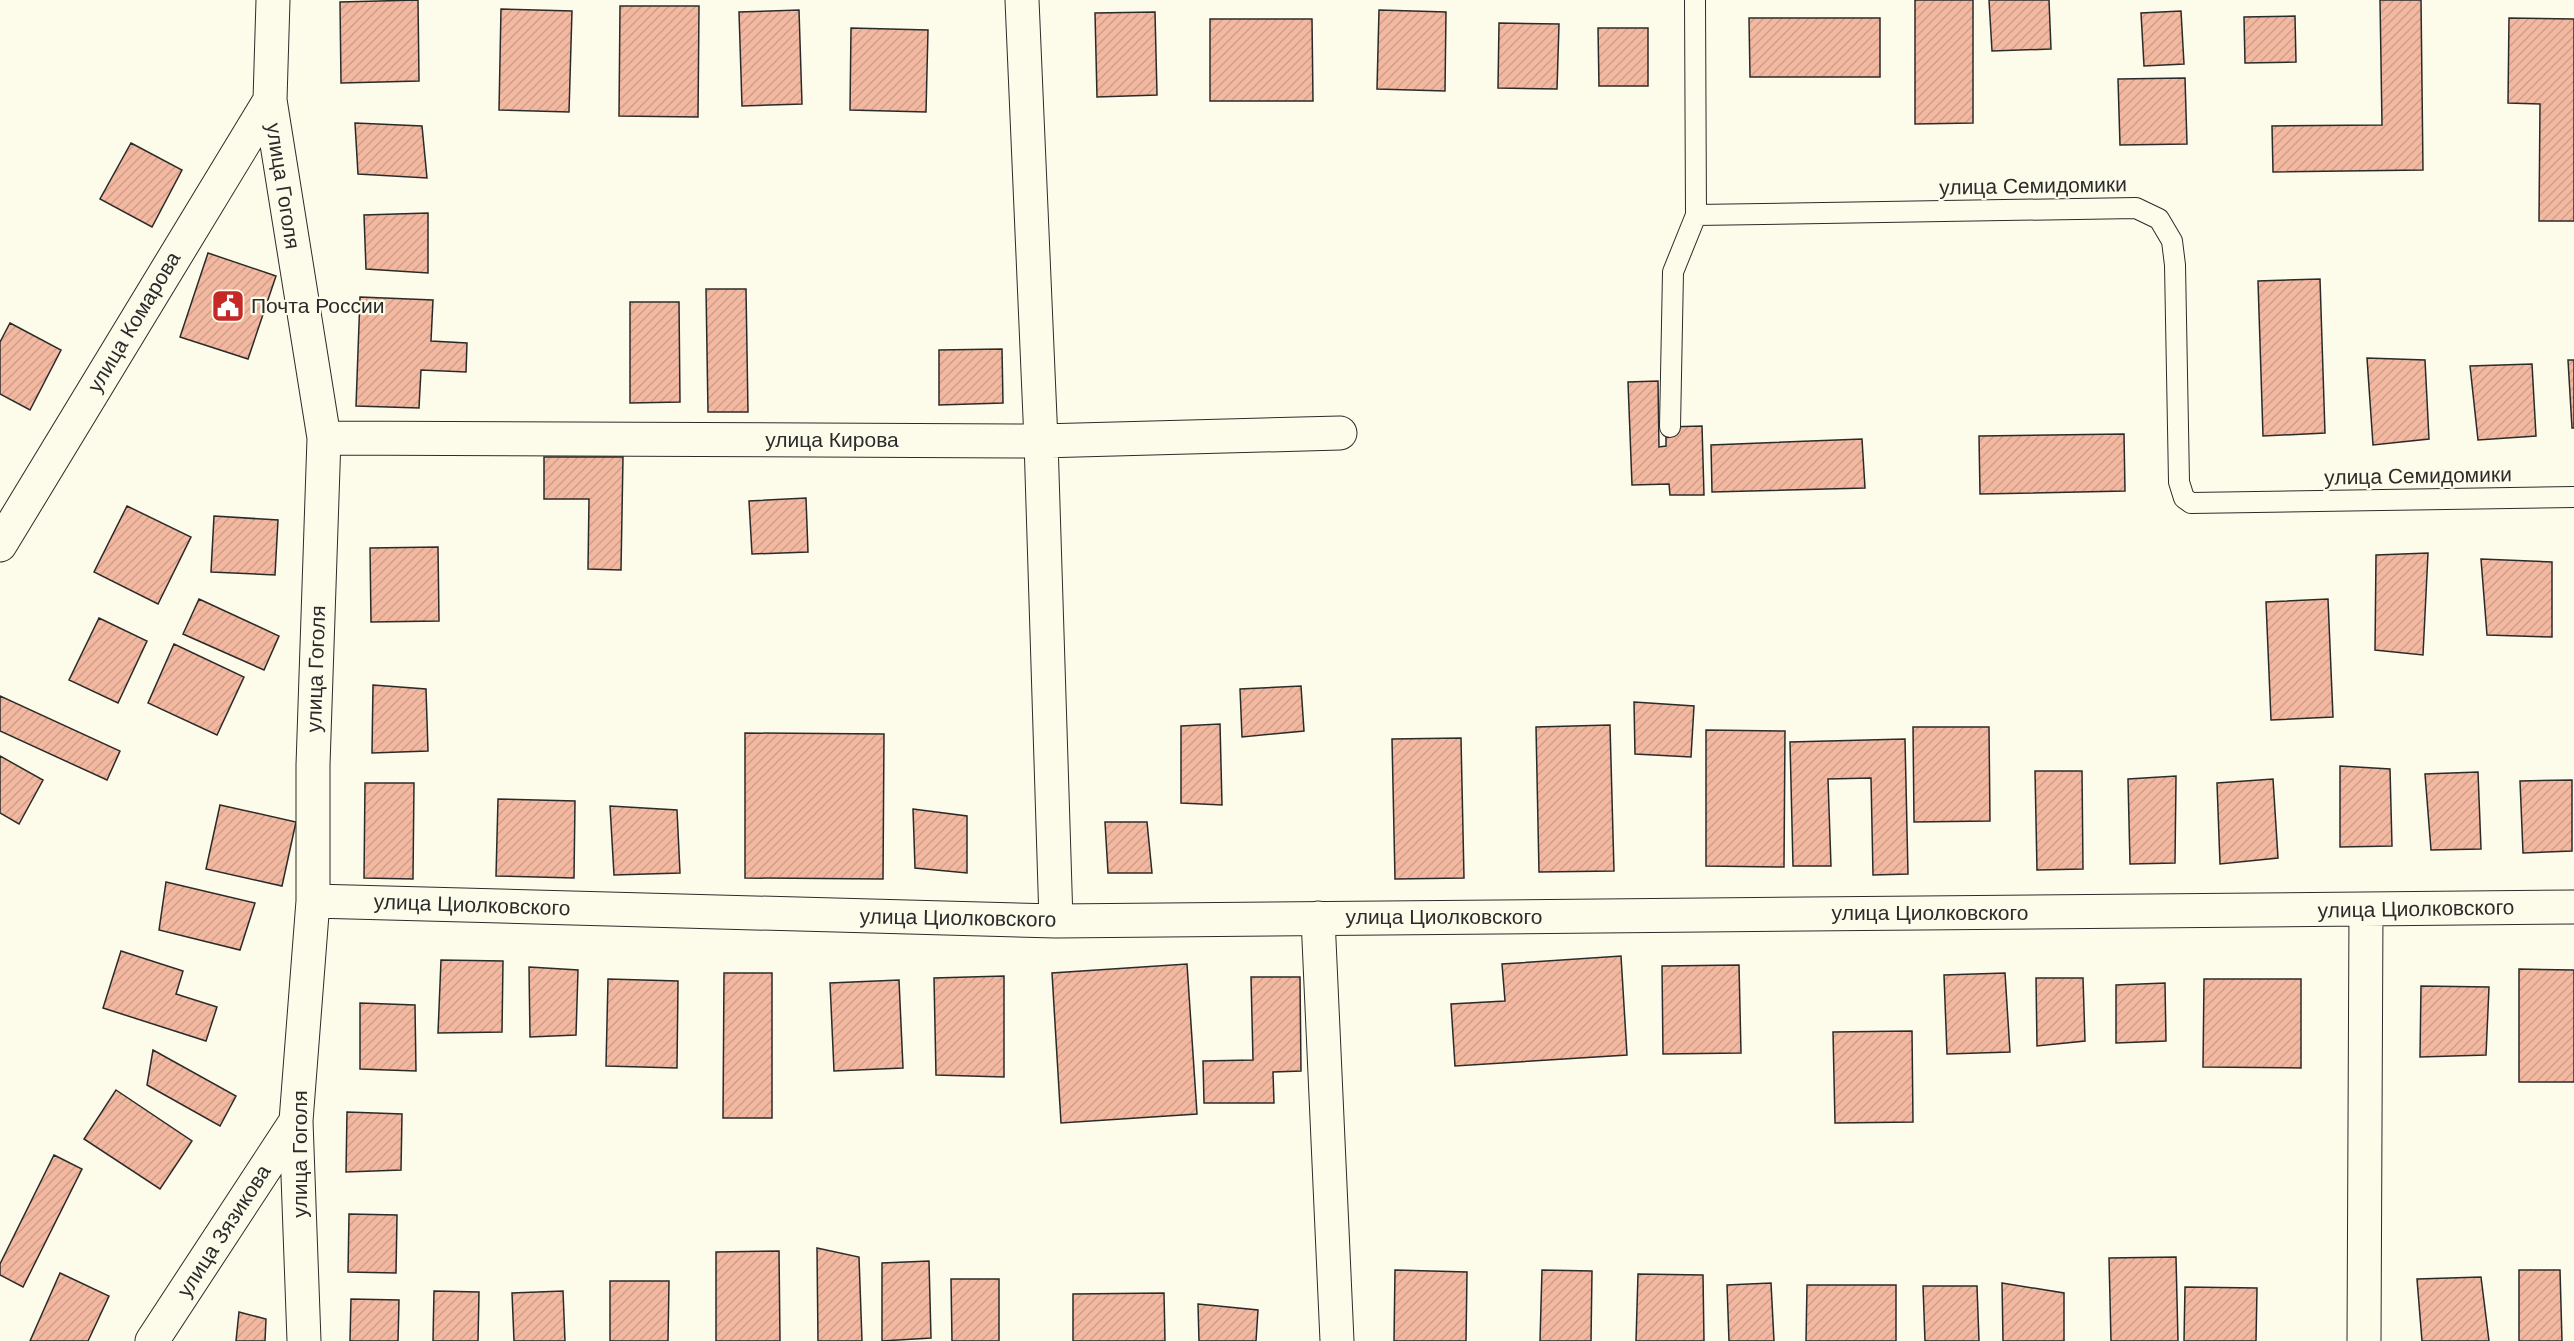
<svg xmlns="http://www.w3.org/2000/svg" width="2574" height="1341" viewBox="0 0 2574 1341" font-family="Helvetica,sans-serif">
	<defs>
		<pattern id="building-hatch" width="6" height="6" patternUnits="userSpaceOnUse" patternTransform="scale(1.5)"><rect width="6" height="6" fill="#f2b8a0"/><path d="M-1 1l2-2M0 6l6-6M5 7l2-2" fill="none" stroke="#d09e8a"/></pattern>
	</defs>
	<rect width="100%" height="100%" fill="#fdfbea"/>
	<path fill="url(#building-hatch)" stroke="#2b2b2b" stroke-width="1.5" d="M 418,0 L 419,81 L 341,83 L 340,2 Z
		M 1915,0 L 1973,0 L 1973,123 L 1915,124 Z
		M 1989,0 L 2049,0 L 2051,49 L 1992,51 Z
		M 2380,0 L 2421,0 L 2423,170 L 2273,172 L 2272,126 L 2382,125 Z
		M 620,6 L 699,6 L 698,117 L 619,116 Z
		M 501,9 L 572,11 L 569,112 L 499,110 Z
		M 799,10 L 802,104 L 742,106 L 739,12 Z
		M 1379,10 L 1446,12 L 1445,91 L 1377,89 Z
		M 2181,11 L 2184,64 L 2144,66 L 2141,13 Z
		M 1155,12 L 1157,95 L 1097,97 L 1095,13 Z
		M 2295,16 L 2296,62 L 2245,63 L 2244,17 Z
		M 1749,18 L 1880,18 L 1880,77 L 1750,77 Z
		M 2509,18 L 2574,19 L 2574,221 L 2539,221 L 2540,104 L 2508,103 Z
		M 1210,19 L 1312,19 L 1313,101 L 1210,101 Z
		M 1499,23 L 1559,24 L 1557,89 L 1498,88 Z
		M 851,28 L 928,30 L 926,112 L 850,110 Z
		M 1598,28 L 1648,28 L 1648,86 L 1599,86 Z
		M 2185,78 L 2187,144 L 2120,145 L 2118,79 Z
		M 355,123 L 422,126 L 427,178 L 358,174 Z
		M 131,143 L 182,170 L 152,227 L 100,199 Z
		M 428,213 L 428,273 L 366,269 L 364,215 Z
		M 208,253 L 276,276 L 248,359 L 180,337 Z
		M 2320,279 L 2325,433 L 2263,436 L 2258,281 Z
		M 706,289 L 746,289 L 748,412 L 708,412 Z
		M 360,297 L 433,300 L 431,341 L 467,343 L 466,372 L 421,370 L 419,408 L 356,406 Z
		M 630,302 L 679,302 L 680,402 L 630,403 Z
		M 10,323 L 61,350 L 30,410 L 0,394 L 0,342 Z
		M 1002,349 L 1003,403 L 939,405 L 939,350 Z
		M 2367,358 L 2425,360 L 2429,439 L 2373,445 Z
		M 2568,360 L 2574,360 L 2574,428 L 2572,428 Z
		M 2532,364 L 2536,436 L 2478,440 L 2470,366 Z
		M 1658,381 L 1659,447 L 1666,446 L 1666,427 L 1702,426 L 1704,495 L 1670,495 L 1669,484 L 1632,485 L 1628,382 Z
		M 2124,434 L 2125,491 L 1980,494 L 1979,436 Z
		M 1862,439 L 1865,488 L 1712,492 L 1711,445 Z
		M 544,457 L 623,457 L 621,570 L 588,569 L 589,499 L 544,499 Z
		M 806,498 L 808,552 L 752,554 L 749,501 Z
		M 127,506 L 191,537 L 158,604 L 94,572 Z
		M 214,516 L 278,520 L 275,575 L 211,572 Z
		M 438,547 L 439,621 L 371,622 L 370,548 Z
		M 2428,553 L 2423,655 L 2375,650 L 2376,555 Z
		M 2481,559 L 2552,562 L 2552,637 L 2487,635 Z
		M 199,599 L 279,636 L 264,670 L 183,634 Z
		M 2328,599 L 2333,717 L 2271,720 L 2266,602 Z
		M 99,618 L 147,641 L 118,703 L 69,680 Z
		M 174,644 L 244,677 L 217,735 L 148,703 Z
		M 373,685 L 426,689 L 428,751 L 372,753 Z
		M 1301,686 L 1304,731 L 1242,737 L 1240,689 Z
		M 0,696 L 120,751 L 107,780 L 0,731 Z
		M 1634,702 L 1694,706 L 1691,757 L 1635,754 Z
		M 1220,724 L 1222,805 L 1181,803 L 1181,726 Z
		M 1610,725 L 1614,871 L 1539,872 L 1536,727 Z
		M 1913,727 L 1989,727 L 1990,821 L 1914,822 Z
		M 1706,730 L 1785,731 L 1784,867 L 1706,866 Z
		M 745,733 L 884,734 L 883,879 L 745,878 Z
		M 1461,738 L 1464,878 L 1395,879 L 1392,739 Z
		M 1905,739 L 1908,874 L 1873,875 L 1871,778 L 1828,779 L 1831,866 L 1793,866 L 1790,742 Z
		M 0,756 L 43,780 L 19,824 L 0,813 Z
		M 2340,766 L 2390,769 L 2392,846 L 2340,847 Z
		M 2035,771 L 2082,771 L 2083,869 L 2037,870 Z
		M 2478,772 L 2481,849 L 2431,850 L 2425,774 Z
		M 2176,776 L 2175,863 L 2130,864 L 2128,779 Z
		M 2273,779 L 2278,858 L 2220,864 L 2217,783 Z
		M 2572,780 L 2572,851 L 2523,853 L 2520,781 Z
		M 365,783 L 414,783 L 413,879 L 364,878 Z
		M 498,799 L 575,801 L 574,878 L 496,876 Z
		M 220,805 L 296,822 L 282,886 L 206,869 Z
		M 610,806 L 677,810 L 680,873 L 614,875 Z
		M 913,809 L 967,816 L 967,873 L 915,868 Z
		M 1105,822 L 1147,822 L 1152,873 L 1108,873 Z
		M 166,882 L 255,903 L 240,950 L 159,930 Z
		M 121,951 L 183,971 L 176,994 L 217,1007 L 206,1041 L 103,1008 Z
		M 1621,956 L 1627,1055 L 1455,1066 L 1451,1004 L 1505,1001 L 1502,964 Z
		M 441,960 L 503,961 L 502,1032 L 438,1033 Z
		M 1187,964 L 1197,1114 L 1061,1123 L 1052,973 Z
		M 1739,965 L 1741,1053 L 1663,1054 L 1662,966 Z
		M 529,967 L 578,970 L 576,1035 L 530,1037 Z
		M 2519,969 L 2574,970 L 2574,1082 L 2519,1082 Z
		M 724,973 L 772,973 L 772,1118 L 723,1118 Z
		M 2005,973 L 2010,1052 L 1947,1054 L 1944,975 Z
		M 1004,976 L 1004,1077 L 936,1075 L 934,978 Z
		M 1251,977 L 1300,977 L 1301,1071 L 1273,1072 L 1274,1103 L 1204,1103 L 1203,1061 L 1253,1060 Z
		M 2036,978 L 2083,978 L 2085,1041 L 2037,1046 Z
		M 608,979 L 678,981 L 677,1068 L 606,1066 Z
		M 2204,979 L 2301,979 L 2301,1068 L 2203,1067 Z
		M 899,980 L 903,1068 L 834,1071 L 830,983 Z
		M 2165,983 L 2166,1041 L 2116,1043 L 2116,985 Z
		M 2421,986 L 2489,987 L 2486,1055 L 2420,1057 Z
		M 360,1003 L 415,1005 L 416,1071 L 360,1069 Z
		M 1912,1031 L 1913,1122 L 1835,1123 L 1833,1032 Z
		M 153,1050 L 236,1096 L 220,1126 L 147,1085 Z
		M 116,1090 L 192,1141 L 160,1189 L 84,1139 Z
		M 347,1112 L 402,1114 L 401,1170 L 346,1172 Z
		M 54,1155 L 82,1169 L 23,1287 L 0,1275 L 0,1264 Z
		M 349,1214 L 397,1215 L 396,1273 L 348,1272 Z
		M 817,1248 L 859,1257 L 862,1341 L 818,1341 Z
		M 779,1251 L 780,1341 L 716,1341 L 716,1252 Z
		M 2176,1257 L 2178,1341 L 2111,1341 L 2109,1258 Z
		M 929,1261 L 931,1338 L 882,1341 L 882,1263 Z
		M 1395,1270 L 1467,1272 L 1466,1341 L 1394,1341 Z
		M 1542,1270 L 1592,1271 L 1591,1341 L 1540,1341 Z
		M 2519,1270 L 2560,1270 L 2562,1341 L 2519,1341 Z
		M 60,1273 L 109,1296 L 88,1341 L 30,1341 Z
		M 1638,1274 L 1703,1275 L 1704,1341 L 1636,1341 Z
		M 2481,1277 L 2489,1341 L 2422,1341 L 2417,1279 Z
		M 951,1279 L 999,1279 L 999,1341 L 952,1341 Z
		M 610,1281 L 669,1281 L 668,1341 L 610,1341 Z
		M 1771,1283 L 1774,1341 L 1729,1341 L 1727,1285 Z
		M 2002,1283 L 2064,1293 L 2064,1341 L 2003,1341 Z
		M 1807,1285 L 1896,1285 L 1896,1341 L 1806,1341 Z
		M 1923,1286 L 1977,1286 L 1979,1341 L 1925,1341 Z
		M 2185,1287 L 2257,1288 L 2256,1341 L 2184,1341 Z
		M 434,1291 L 479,1292 L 478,1341 L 433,1341 Z
		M 563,1291 L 565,1341 L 514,1341 L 512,1293 Z
		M 1164,1293 L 1165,1341 L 1073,1341 L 1073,1294 Z
		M 351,1299 L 399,1300 L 398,1341 L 350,1341 Z
		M 1198,1304 L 1258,1310 L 1256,1341 L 1199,1341 Z
		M 239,1312 L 266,1319 L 265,1341 L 236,1341 Z"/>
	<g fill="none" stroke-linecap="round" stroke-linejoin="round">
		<defs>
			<path id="lane" d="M 1695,0 L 1696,215 L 2136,208 L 2159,219 L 2172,241 L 2175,265 L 2179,482 L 2184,498 L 2191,503 L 2574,497
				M 1670,427 L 1673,272 L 1696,215"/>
			<path id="street" d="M 273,0 L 270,100 L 324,438 L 313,765 L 313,901 L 296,1121 L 304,1341
				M 1022,0 L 1041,441 L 1056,921
				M 324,438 L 1041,441 L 1340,433
				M 0,545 L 270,100
				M 313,901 L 1056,921 L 2574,907
				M 1318,918 L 1337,1341
				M 152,1341 L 296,1121
				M 2364,1341 L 2366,910"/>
		</defs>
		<use href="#lane" stroke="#2b2b2b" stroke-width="22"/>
		<use href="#street" stroke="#2b2b2b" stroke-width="35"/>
		<use href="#lane" stroke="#fdfbea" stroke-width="20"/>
		<use href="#street" stroke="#fdfbea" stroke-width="33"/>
	</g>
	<defs>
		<symbol id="civic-square" viewBox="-11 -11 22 22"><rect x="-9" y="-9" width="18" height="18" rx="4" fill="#c62828" stroke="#fdfbea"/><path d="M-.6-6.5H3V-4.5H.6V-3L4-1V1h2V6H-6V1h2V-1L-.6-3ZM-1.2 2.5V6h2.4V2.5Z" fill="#fff"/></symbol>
	</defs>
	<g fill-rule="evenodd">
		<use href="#civic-square" x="209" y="287" width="38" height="38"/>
	</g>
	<g text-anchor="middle" stroke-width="4.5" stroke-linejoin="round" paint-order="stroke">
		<g font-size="21" fill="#2b2b2b" stroke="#fdfbea">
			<text transform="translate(283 186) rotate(81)" y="7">улица Гоголя</text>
			<text transform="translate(2033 186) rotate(-1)" y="7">улица Семидомики</text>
			<text transform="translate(134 322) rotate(-59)" y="7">улица Комарова</text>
			<text x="832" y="447">улица Кирова</text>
			<text transform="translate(2418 476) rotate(-1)" y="7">улица Семидомики</text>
			<text transform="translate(316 669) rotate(-88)" y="7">улица Гоголя</text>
			<text transform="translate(472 905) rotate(2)" y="7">улица Циолковского</text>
			<text transform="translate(2416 909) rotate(-1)" y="7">улица Циолковского</text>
			<text x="1930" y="920">улица Циолковского</text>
			<text x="1444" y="924">улица Циолковского</text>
			<text transform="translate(958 918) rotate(1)" y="7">улица Циолковского</text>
			<text transform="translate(300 1154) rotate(-90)" y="7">улица Гоголя</text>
			<text transform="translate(224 1231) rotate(-57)" y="7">улица Зязикова</text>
		</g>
		<g font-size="21" fill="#2b2b2b" stroke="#fdfbea" text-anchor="start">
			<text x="251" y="313">Почта России</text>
		</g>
	</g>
</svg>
